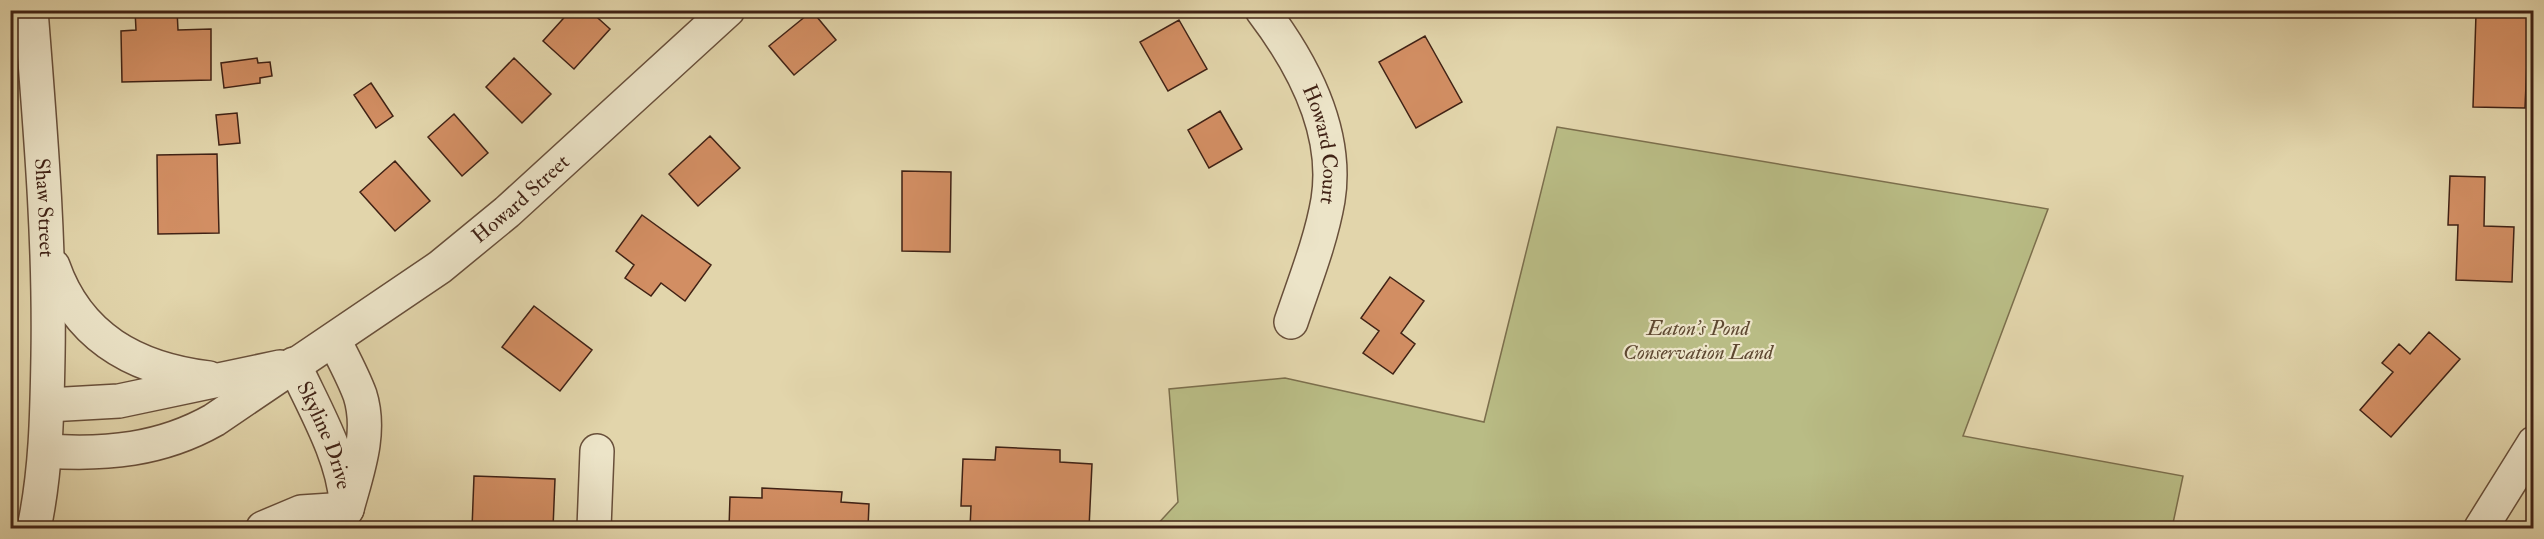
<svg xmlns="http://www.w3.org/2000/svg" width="2544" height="539" viewBox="0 0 2544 539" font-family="'IM FELL Double Pica',serif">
	<rect width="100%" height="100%" fill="#e2d5ab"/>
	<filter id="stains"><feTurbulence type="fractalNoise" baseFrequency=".00333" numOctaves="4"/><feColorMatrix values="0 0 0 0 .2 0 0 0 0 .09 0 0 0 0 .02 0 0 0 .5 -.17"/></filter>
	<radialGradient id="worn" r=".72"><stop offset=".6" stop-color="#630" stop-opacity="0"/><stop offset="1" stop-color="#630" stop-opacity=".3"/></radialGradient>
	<path fill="#b9bc85" stroke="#7c6f4d" stroke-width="1.5" d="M 1557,127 L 2048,209 L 1963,436 L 2183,476 L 2172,528 L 1154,528 L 1178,502 L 1169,389 L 1285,378 L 1484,422 Z"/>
	<path fill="#d28e63" stroke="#402215" stroke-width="1.5" d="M 135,10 L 177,10 L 178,30 L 211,29 L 211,80 L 122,82 L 121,31 L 136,30 Z
		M 571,10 L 589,10 L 610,29 L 574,69 L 543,41 Z
		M 812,11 L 836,40 L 794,75 L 769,46 Z
		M 2476,14 L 2529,15 L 2525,108 L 2473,107 Z
		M 1179,20 L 1207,69 L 1168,91 L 1140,42 Z
		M 1425,36 L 1462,102 L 1416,128 L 1379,62 Z
		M 257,58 L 258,63 L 270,62 L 272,76 L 260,78 L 260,83 L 224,88 L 221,63 Z
		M 514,58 L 551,94 L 522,123 L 486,87 Z
		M 371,83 L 393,116 L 376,128 L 354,95 Z
		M 1220,111 L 1242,149 L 1209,168 L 1188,130 Z
		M 237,113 L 240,143 L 219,145 L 216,115 Z
		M 454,114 L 488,153 L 462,176 L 428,137 Z
		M 710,136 L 740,168 L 698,206 L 669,174 Z
		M 217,154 L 219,233 L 158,234 L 157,155 Z
		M 395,161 L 430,201 L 395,231 L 360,192 Z
		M 902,171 L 951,172 L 950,252 L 902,251 Z
		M 2450,176 L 2485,177 L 2484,226 L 2514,227 L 2512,282 L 2456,280 L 2458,225 L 2448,225 Z
		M 642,215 L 711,265 L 685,301 L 661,283 L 651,296 L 625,278 L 634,265 L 616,251 Z
		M 1390,277 L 1424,301 L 1401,333 L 1415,344 L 1393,374 L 1363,353 L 1379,331 L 1361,318 Z
		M 534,306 L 592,350 L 560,391 L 502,347 Z
		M 2429,332 L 2460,359 L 2391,437 L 2360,410 L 2393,372 L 2382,363 L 2399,344 L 2410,354 Z
		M 996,447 L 1060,450 L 1060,462 L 1092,464 L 1089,528 L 970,528 L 971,506 L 961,506 L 963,459 L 995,460 Z
		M 474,476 L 555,479 L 553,528 L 472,528 Z
		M 762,488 L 842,492 L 841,502 L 869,504 L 868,528 L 729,528 L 730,497 L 762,498 Z"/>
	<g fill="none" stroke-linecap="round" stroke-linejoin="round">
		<defs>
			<g id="minor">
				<path id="s1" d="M 31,10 C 40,126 50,240 48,356 C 47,414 46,472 34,528"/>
				<path id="s2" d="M 1262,10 C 1303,64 1339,131 1328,200 C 1321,241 1304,283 1291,322"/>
				<path d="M 53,266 C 78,338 136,369 209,378"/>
				<path d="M 334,340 C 343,358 353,376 360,395 C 372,433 357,472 347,509"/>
				<path id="s3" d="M 294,364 C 313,406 343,456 346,502"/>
				<path d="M 48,405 L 119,401 L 280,367"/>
				<path id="s4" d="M 46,451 C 106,455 161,450 214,420 L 440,267 L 507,212 L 728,10"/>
				<path d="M 263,528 L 301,512 L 347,509"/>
				<path d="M 594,528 L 597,451"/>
				<path d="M 2481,528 L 2534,443"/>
			</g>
		</defs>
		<use href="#minor" stroke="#684f3a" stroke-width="36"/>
		<use href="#minor" stroke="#ece4c8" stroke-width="33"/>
	</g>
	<g text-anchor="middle" stroke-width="4.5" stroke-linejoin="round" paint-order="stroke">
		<g font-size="21" fill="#402215" stroke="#ece4c8">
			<text dy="7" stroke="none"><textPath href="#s2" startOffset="150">Howard Court</textPath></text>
			<text dy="7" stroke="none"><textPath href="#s4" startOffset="552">Howard Street</textPath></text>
			<text dy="7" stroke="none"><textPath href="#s1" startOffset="198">Shaw Street</textPath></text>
			<text dy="7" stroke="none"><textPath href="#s3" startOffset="78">Skyline Drive</textPath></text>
		</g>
		<g font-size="21" font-style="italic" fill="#5e4831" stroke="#ece4c8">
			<text x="1698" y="335">Eaton's Pond<tspan x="1698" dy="24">Conservation Land</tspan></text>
		</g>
	</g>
	<rect width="2544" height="539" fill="none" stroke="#e2d5ab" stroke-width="36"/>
	<rect x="12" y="12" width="2520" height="515" fill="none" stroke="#402215" stroke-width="3"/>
	<rect x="18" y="18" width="2508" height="503" fill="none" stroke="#402215" stroke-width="1.5"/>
	<rect width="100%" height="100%" filter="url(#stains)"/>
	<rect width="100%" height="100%" fill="url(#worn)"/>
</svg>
